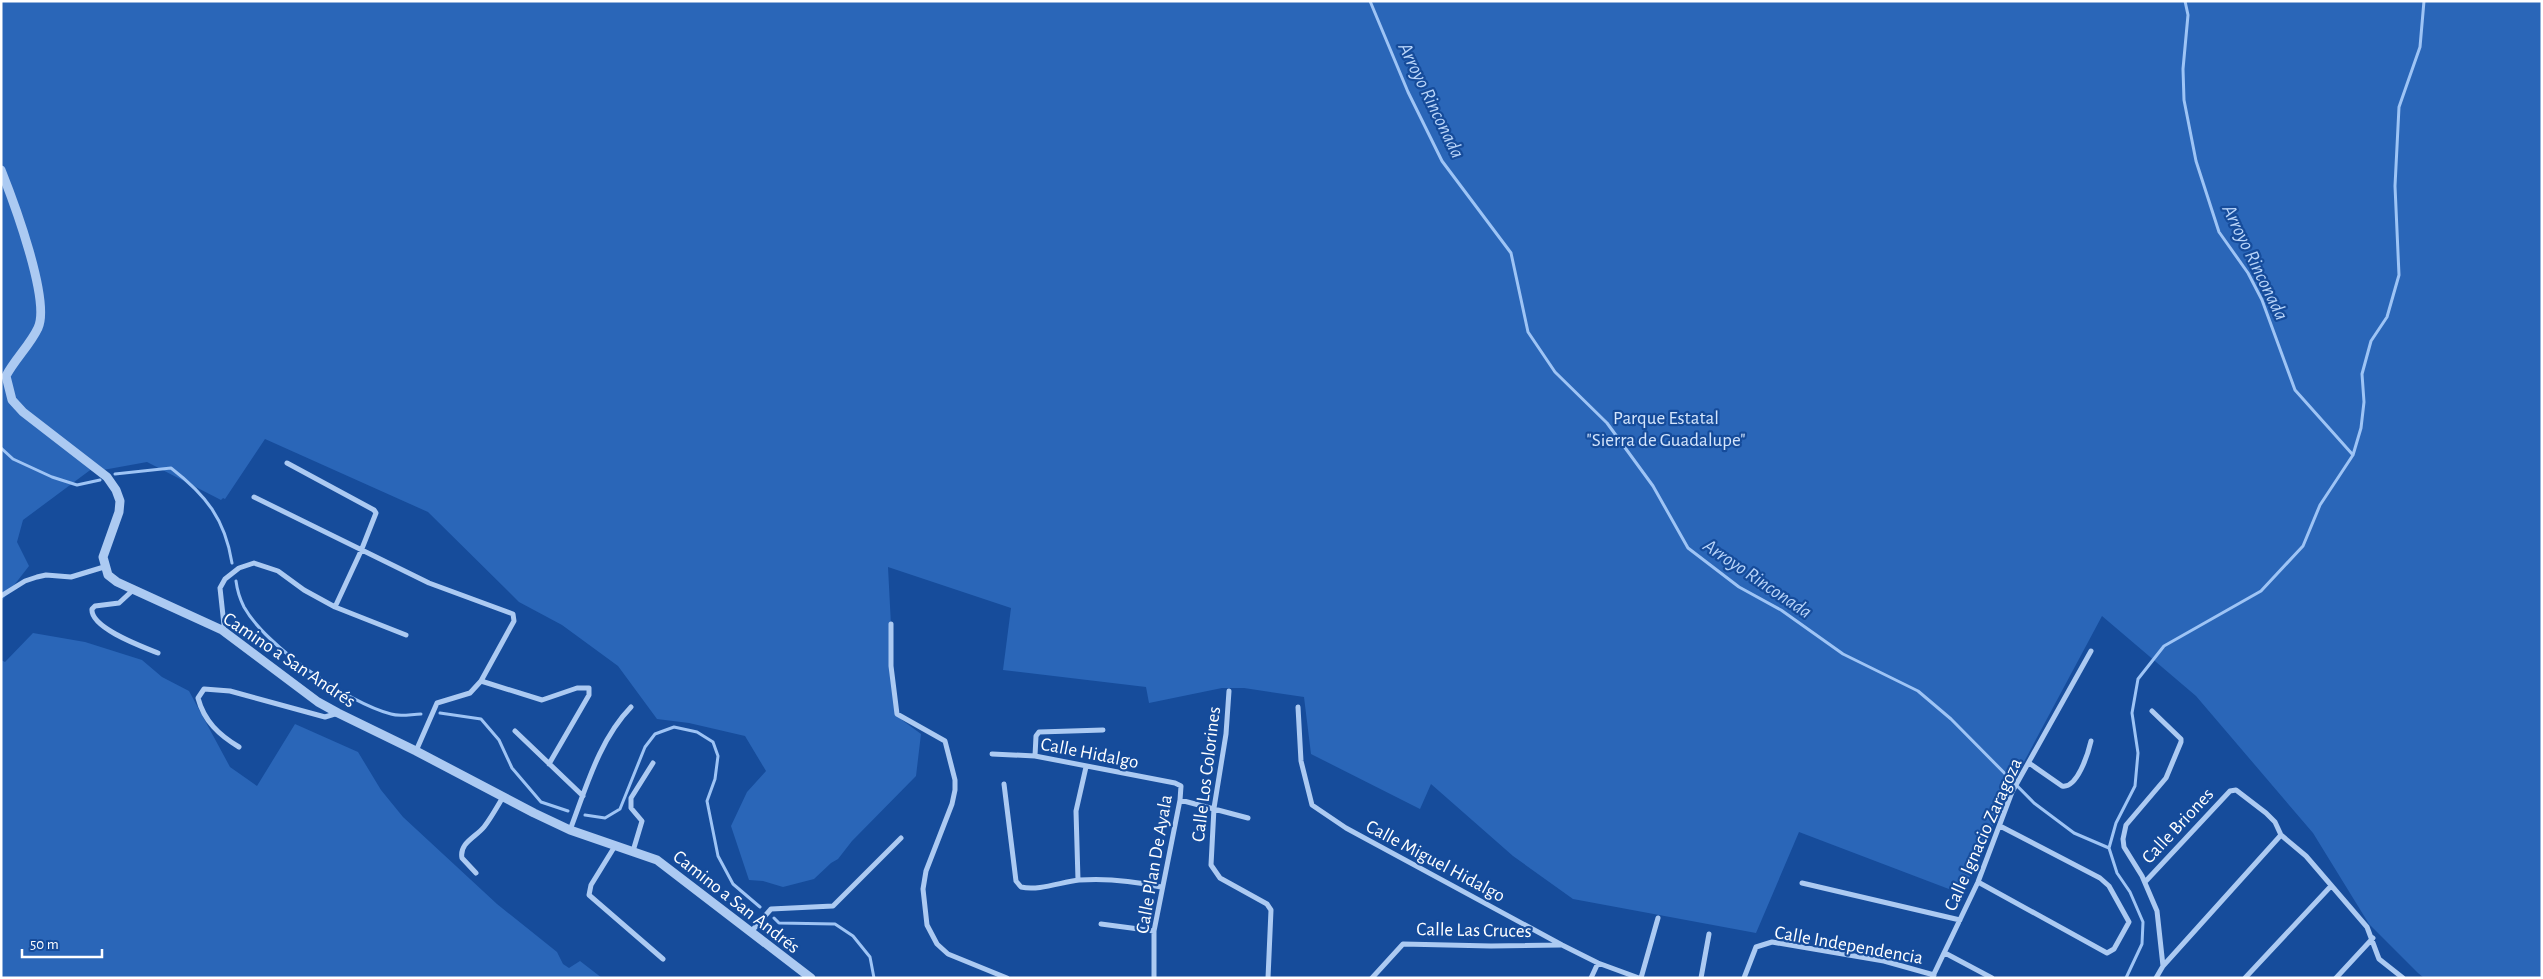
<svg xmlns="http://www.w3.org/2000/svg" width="2543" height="979" viewBox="0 0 2543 979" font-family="'Alegreya Sans',sans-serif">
	<rect width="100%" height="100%" fill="#164c9b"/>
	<path fill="#2a66b8" d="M 1,1 L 2542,1 L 2542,978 L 2424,978 L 2418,973 L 2369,924 L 2313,833 L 2196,696 L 2102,616 L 2010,788 L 1962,894 L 1799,832 L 1756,933 L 1573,899 L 1513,856 L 1431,784 L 1420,809 L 1311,754 L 1304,697 L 1244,688 L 1222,688 L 1149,703 L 1146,687 L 1003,670 L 1011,608 L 888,567 L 895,703 L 902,720 L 921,734 L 916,776 L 852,841 L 838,859 L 831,863 L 814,879 L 783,887 L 763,881 L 749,880 L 731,826 L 747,792 L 766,771 L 745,736 L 689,723 L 657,719 L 618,666 L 562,625 L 519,602 L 428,512 L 265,439 L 225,499 L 223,498 L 221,500 L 147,462 L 103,470 L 97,465 L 23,520 L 17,542 L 29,566 L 1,602 Z
		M 33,633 L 85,642 L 142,660 L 162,677 L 189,691 L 230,767 L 257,786 L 295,724 L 358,752 L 381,790 L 403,817 L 497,904 L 557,952 L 563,964 L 569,968 L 580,961 L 602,978 L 1,978 L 1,660 L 5,662 Z"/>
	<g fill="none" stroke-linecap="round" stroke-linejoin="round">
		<path stroke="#9ec4f5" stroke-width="3" d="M 1370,1 L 1408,92 L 1442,161 L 1511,253 L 1528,332 L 1555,372 L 1607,423 L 1653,486 L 1688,548 L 1739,587 L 1781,610 L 1843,654 L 1918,691 L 1951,719 L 2034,803 L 2074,833 L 2109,848
			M 2185,1 L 2188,15 L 2183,69 L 2184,100 L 2196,161 L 2219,232 L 2248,273 L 2262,300 L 2295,390 L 2353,455
			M 1,448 L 13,459 L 52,477 L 77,485 L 100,480
			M 115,474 L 171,468 C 206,495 225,519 232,563
			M 236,581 C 237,589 240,599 244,607 C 266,646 348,703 391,714 C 400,717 412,714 421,714
			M 440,713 L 481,719 L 499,740 L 512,768 L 541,802 L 568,811
			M 585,815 L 605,818 L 620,809 L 645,747 L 655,734 L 674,727 L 697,732 L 713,742 L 718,756 L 715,779 L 707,801 L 718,856 L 733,884 L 760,907
			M 774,918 L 779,923 L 835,924 L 853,936 L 870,957 L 874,978
			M 2126,978 L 2142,944 L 2143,922 L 2130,892 L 2117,873 L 2109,848 L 2116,823 L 2135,786 L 2138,753 L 2132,713 L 2138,679 L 2164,646 L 2261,591 L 2303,546 L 2320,505 L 2353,455 L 2361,428 L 2364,402 L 2362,374 L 2371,341 L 2387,317 L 2399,275 L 2395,186 L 2399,107 L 2420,47 L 2424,1"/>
		<path stroke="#accaf2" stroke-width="5" d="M 287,463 L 374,510 L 376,513 L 361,551 L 335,607
			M 254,497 L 429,583 L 513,614 L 514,621 L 481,681 L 470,693 L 437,703 L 416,751
			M 132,591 L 119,603 L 95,606 L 92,609 C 90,628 143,647 158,653
			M 1,596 L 25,581 L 37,577 L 46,575 L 71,577 L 104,567
			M 891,624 L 891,666 L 897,714 L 945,741 L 955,780 L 955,790 L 952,804 L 926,871 L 923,889 L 927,925 L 937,944 L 948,954 L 1007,978
			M 222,630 L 224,625 L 220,588 L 225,579 L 239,568 L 254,563 L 278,571 L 304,590 L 335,607 L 406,635
			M 481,681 L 542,700 L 577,688 L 589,688 L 589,695 L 549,764
			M 1229,691 L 1226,734 L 1214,808 L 1211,865 L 1220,878 L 1267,904 L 1271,910 L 1268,978
			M 1298,707 L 1301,761 L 1312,805 L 1346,828 L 1562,945 L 1598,963 L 1639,978
			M 2152,711 L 2181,739 L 2181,742 L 2166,778 L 2126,825 L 2123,839 L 2124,847 L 2142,876 L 2157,911 L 2163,966 L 2156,978
			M 515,731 L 583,796
			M 239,747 C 219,735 204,721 198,698 L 204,689 L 230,691 L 325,717 L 338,713
			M 992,754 L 1035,756 L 1175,783 L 1181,786 L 1180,800 L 1154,931 L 1154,978
			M 1035,756 L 1036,736 L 1039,732 L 1103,730
			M 2029,763 L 2062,786 C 2077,789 2088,754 2091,741
			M 1004,784 L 1016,881 L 1021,887 C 1039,891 1061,882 1079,880 C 1108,878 1134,881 1161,887
			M 1180,800 L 1248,818
			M 570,830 C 586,788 599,740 631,707
			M 615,846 L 591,885 L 589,895 L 663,959
			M 633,851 L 642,821 L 631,808 L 631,798 L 653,763
			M 476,873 L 462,858 C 459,843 476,837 484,827 C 491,818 497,807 503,797
			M 1078,880 L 1076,811 L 1086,767
			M 1978,882 L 2107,953 L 2114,949 L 2129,922 L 2109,886 L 2100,878 L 2000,826
			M 2145,882 L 2230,791 L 2236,790 L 2266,813 L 2275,822 L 2281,835 L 2306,856 L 2367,927 L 2379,959 L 2403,978
			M 1802,883 L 1960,920
			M 1101,924 L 1154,931
			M 750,933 L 771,909 L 833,906 L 901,838
			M 1945,953 L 1992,978
			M 2163,966 L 2281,835
			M 1372,978 L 1403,944 L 1491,946 L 1561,945
			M 1591,978 L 1598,963
			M 1641,978 L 1658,918
			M 1701,978 L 1709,934
			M 1744,978 L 1756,947 L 1772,942 L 1884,961 L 1934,975
			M 1932,978 L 1978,882 L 2012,792 L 2091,651
			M 2245,978 L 2331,886
			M 2336,978 L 2373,938"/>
		<path stroke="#accaf2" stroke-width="9" d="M 1,170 C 13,200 51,301 38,328 C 30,345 15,359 6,376 L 12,400 L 23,412 L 107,477 L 116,490 L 120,501 L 119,512 L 103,557 L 108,575 L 117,582 L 222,630 L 318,702 L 338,713 L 416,751 L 534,813 L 570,830 L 657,860 L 811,978"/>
	</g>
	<g text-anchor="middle" stroke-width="4.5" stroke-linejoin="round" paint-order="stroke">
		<g font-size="19" fill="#d4e5fc" stroke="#164c9b">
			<text x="1666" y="424">Parque Estatal<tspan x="1666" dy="22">"Sierra de Guadalupe"</tspan></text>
		</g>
		<g font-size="19" fill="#fff" stroke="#164c9b">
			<text transform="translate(290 659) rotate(34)" y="7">Camino a San Andrés</text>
			<text transform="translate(1090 752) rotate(11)" y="7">Calle Hidalgo</text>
			<text transform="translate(1205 774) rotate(-83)" y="7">Calle Los Colorines</text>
			<text transform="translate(2177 825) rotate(-47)" y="7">Calle Briones</text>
			<text transform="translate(1982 834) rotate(-66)" y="7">Calle Ignacio Zaragoza</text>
			<text transform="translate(1436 860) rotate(28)" y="7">Calle Miguel Hidalgo</text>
			<text transform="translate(1153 864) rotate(-80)" y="7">Calle Plan De Ayala</text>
			<text transform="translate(737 901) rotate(38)" y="7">Camino a San Andrés</text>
			<text transform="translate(1474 929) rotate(1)" y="7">Calle Las Cruces</text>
			<text transform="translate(1849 944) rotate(10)" y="7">Calle Independencia</text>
		</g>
		<g font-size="20" font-style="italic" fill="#b8d4f9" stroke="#164c9b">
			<text transform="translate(1432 100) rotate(64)" y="7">Arroyo Rinconada</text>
			<text transform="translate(2256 262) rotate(64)" y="7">Arroyo Rinconada</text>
			<text transform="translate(1758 578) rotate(34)" y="7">Arroyo Rinconada</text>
		</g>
	</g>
	<rect width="2543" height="979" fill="none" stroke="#ffffff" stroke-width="5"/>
	<path d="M22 949v8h80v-8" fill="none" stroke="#ffffff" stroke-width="2.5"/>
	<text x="30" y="949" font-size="15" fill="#ffffff" stroke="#164c9b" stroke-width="4" paint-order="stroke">50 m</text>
</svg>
